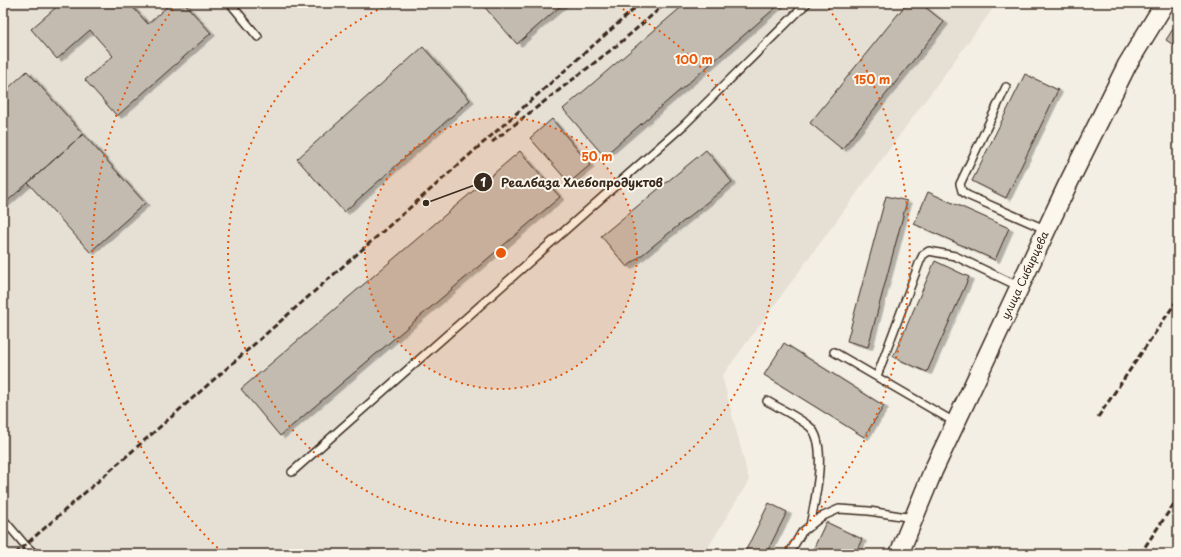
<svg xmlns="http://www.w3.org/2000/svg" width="1181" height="557" viewBox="0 0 1181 557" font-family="'Playpen Sans',sans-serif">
	<defs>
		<filter id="shadow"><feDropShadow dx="4.5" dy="2.5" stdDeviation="0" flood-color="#0004"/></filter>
	</defs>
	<rect width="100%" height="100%" fill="#f3efe4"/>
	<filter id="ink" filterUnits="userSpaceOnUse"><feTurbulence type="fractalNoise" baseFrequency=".025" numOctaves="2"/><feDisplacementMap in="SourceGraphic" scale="8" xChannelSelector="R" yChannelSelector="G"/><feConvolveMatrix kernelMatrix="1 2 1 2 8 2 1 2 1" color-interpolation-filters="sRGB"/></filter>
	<g filter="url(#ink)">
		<path fill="#e5dfd4" d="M 3,3 L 997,3 L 722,376 L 749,480 L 704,554 L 3,554 Z"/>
		<path fill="#c3bbb0" stroke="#3b2a1e" filter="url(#shadow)" d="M 61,3 L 129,3 L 148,24 L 171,3 L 184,3 L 211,33 L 117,116 L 85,80 L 113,56 L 90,30 L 57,59 L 31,29 Z
			M 481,3 L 564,3 L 517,44 Z
			M 686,3 L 781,3 L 604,156 L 563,109 Z
			M 907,3 L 920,3 L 944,22 L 842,149 L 810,123 Z
			M 1178,21 L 1178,48 L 1166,40 Z
			M 423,47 L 470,100 L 344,212 L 297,159 Z
			M 27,71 L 83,134 L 3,205 L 3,93 Z
			M 1025,74 L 1058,90 L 1006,198 L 972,181 Z
			M 552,119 L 590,165 L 569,183 L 530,138 Z
			M 83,134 L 145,203 L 90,252 L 28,183 Z
			M 706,150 L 732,182 L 627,267 L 601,236 Z
			M 520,151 L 560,197 L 280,436 L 241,389 Z
			M 928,192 L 1009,228 L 995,260 L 914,224 Z
			M 886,196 L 907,201 L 868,347 L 847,341 Z
			M 935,261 L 969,277 L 927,372 L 893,357 Z
			M 784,343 L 884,406 L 864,437 L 764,375 Z
			M 769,503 L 787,512 L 766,554 L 744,554 Z
			M 826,522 L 862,539 L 855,554 L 811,554 Z"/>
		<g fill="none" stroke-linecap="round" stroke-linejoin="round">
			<defs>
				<path id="service" d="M 230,3 L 258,37
					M 1006,87 L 960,184 L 962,191 L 967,195 L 1047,230
					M 834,352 L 956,423
					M 877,376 L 920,261 L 923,255 L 929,251 L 955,256 L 1020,287
					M 767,401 C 779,408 800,418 810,427 C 829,444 814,504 810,526
					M 292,472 L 684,125 L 807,3
					M 3,519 L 25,545 L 35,554
					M 789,554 L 802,532 L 821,517 L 839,509 L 869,511 L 913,518"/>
				<g id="tertiary">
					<path id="s1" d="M 899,554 L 933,471 L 1066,188 L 1127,65 L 1165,3"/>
				</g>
			</defs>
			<use href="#service" stroke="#3b2a1e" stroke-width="10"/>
			<use href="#tertiary" stroke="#3b2a1e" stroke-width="21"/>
			<use href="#service" stroke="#fbf7ec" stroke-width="7"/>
			<use href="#tertiary" stroke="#fbf7ec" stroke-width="18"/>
			<path stroke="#3b2a1e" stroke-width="3" stroke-dasharray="6 3" stroke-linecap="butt" d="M 492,142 L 620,43 L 666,3
				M 1098,417 L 1178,299
				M 15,554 L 430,190 L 641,3
				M 1140,554 L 1178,498"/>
		</g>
	</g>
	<circle cx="501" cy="253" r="136" fill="#e8590c" fill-opacity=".12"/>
	<g fill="none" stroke="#e8590c" stroke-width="2" stroke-dasharray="2 4">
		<circle cx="501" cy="253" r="136"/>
		<path d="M612 4A273 273 0 1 1 390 4"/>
		<path d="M222 552A409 409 0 0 1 177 4M825 4A409 409 0 0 1 780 552"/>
	</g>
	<g text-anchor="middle" stroke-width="4" stroke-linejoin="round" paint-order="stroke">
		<g font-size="11" fill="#3b2a1e" stroke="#fbf7ec">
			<text dy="4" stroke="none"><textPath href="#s1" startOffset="306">улица Сибирцева</textPath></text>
		</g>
	</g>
	<circle cx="501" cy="253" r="6" fill="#e8590c" stroke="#fbf7ec" stroke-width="2"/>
	<g font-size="12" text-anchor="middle" font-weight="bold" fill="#e8590c" stroke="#fbf7ec" stroke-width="4" stroke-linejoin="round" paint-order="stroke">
		<text x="694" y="64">100 m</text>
		<text x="872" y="84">150 m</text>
		<text x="597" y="161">50 m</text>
	</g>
	<path fill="none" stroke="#3b2a1e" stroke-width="1.5" d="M426 203L483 182"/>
	<g fill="#3b2a1e" stroke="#fbf7ec" stroke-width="1.5">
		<circle cx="426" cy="203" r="4"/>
		<circle cx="483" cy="182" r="10"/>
	</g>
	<g font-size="12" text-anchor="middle" font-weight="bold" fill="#fff">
		<text x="483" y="187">1</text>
	</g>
	<g font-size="12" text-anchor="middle" font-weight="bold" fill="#3b2a1e" stroke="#fbf7ec" stroke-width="4" stroke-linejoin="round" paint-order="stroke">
		<text x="582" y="187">Реалбаза Хлебопродуктов</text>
	</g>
	<rect width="1181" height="557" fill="none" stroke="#fbf7ec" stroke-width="16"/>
	<rect x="8" y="8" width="1165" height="541" fill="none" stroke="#3b2a1e" stroke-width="1.5" filter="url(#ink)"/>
</svg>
